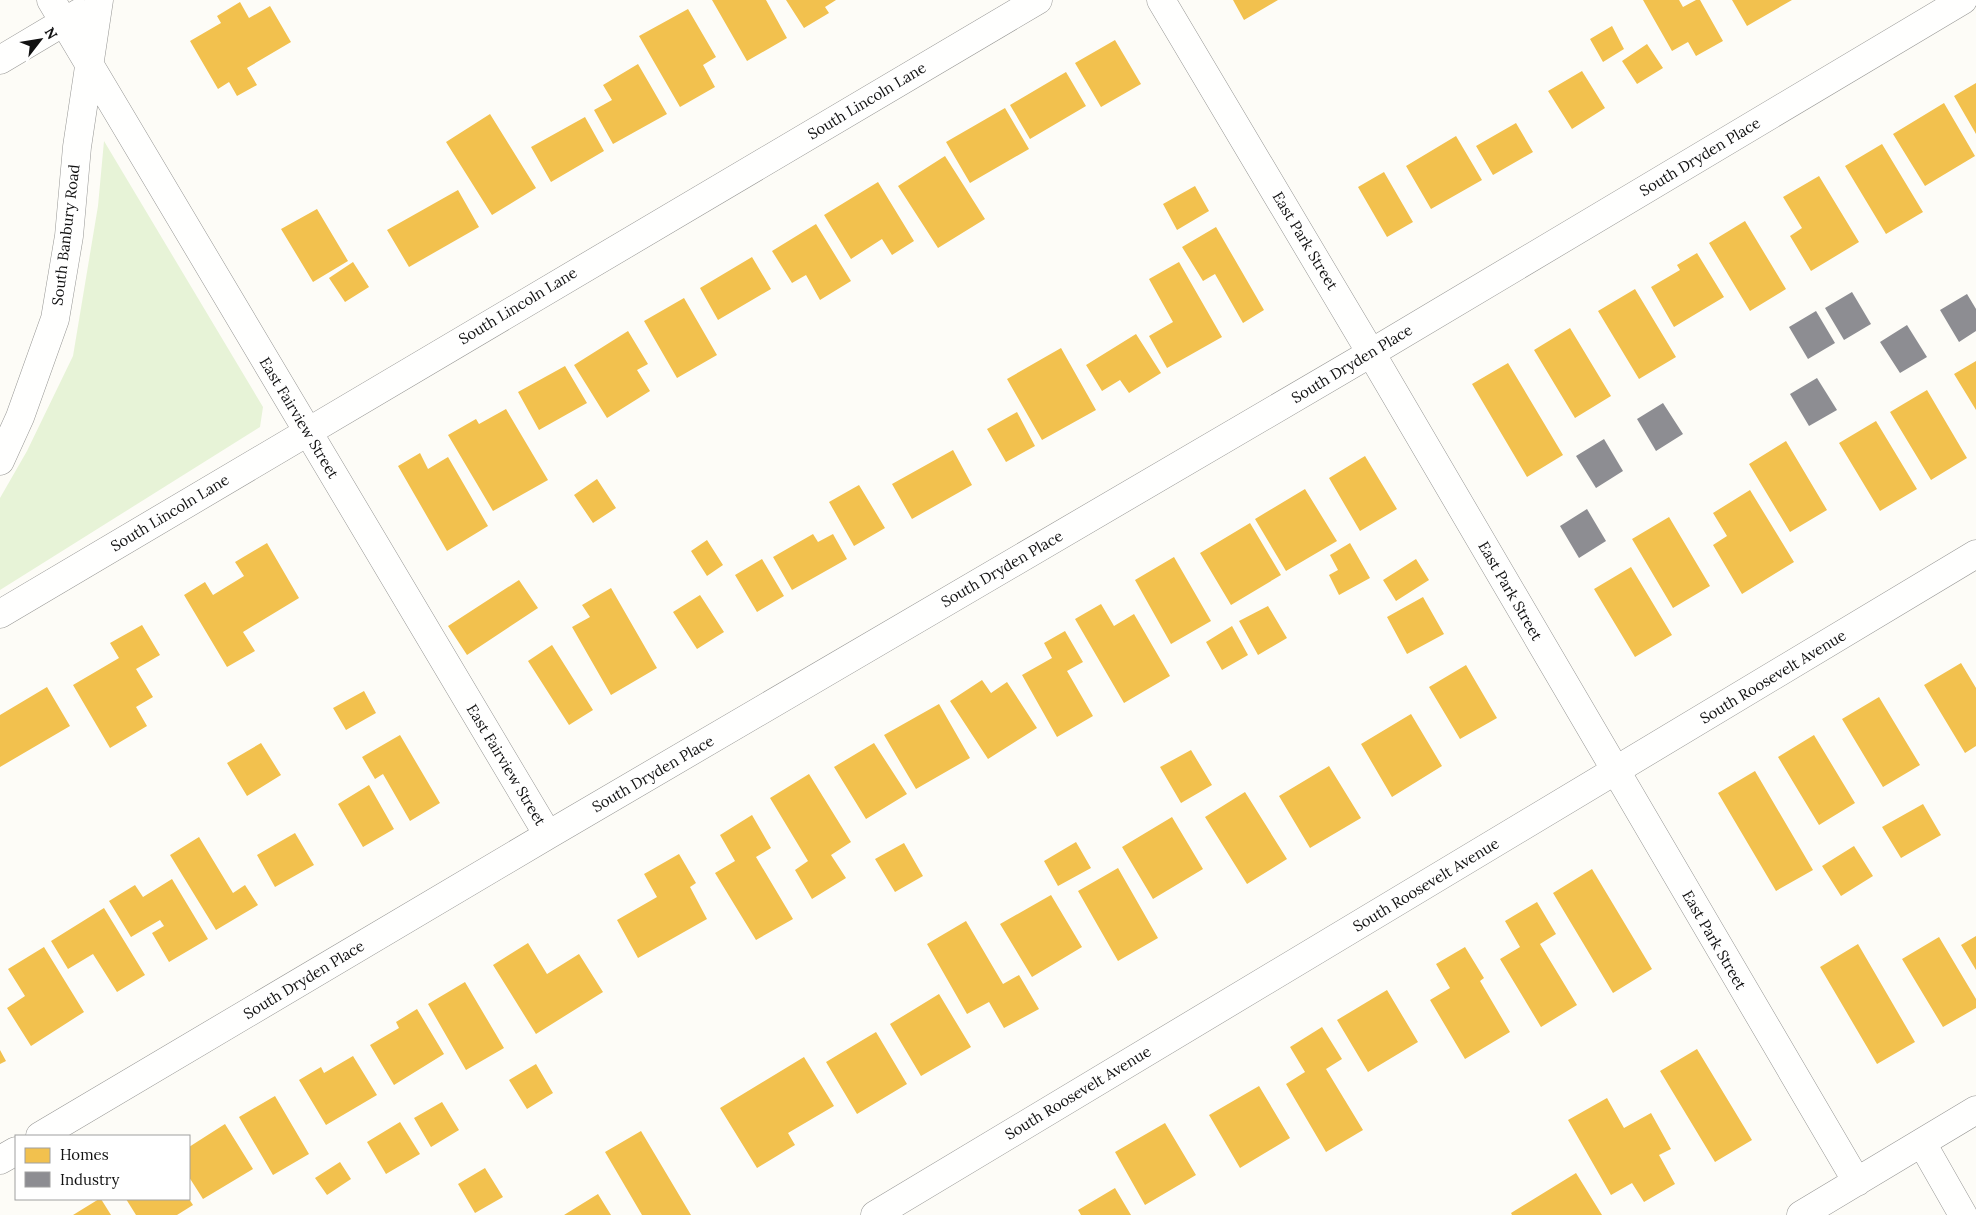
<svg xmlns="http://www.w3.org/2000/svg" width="1976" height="1215" viewBox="0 0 1976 1215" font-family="Lora,serif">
	<rect width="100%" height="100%" fill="#fdfcf7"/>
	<path fill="#e7f3d7" d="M 104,141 L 263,407 L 260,427 L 0,590 L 0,498 L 27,451 L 73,356 L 98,206 Z"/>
	<path fill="#f2c14e" d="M 712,0 L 766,0 L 787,38 L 747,61 Z
		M 786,0 L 836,0 L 825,7 L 829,13 L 804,28 Z
		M 1233,0 L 1278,0 L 1244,20 Z
		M 1643,0 L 1679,0 L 1683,7 L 1696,0 L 1700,0 L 1723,41 L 1696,56 L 1688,42 L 1672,51 Z
		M 1732,0 L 1792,0 L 1747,26 Z
		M 240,2 L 249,18 L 270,6 L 291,42 L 247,68 L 257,85 L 237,96 L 229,82 L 218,89 L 190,41 L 221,23 L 217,16 Z
		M 688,9 L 716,57 L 703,65 L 715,87 L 680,107 L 639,36 Z
		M 1612,26 L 1624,49 L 1603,62 L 1590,39 Z
		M 1115,40 L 1141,84 L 1101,107 L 1075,63 Z
		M 1647,44 L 1663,68 L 1637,84 L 1622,61 Z
		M 638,64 L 667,114 L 613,144 L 594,110 L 612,100 L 603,85 Z
		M 1582,71 L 1605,108 L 1572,129 L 1548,91 Z
		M 1066,72 L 1086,106 L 1030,139 L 1010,105 Z
		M 1976,83 L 1976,134 L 1954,96 Z
		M 1944,103 L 1975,156 L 1925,186 L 1893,134 Z
		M 1005,108 L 1029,149 L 970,183 L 946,142 Z
		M 490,114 L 536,188 L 492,215 L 446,142 Z
		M 585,117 L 604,151 L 551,182 L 531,147 Z
		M 1516,123 L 1533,152 L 1493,175 L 1476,146 Z
		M 1456,136 L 1482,180 L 1431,209 L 1406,166 Z
		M 1882,144 L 1923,212 L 1886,234 L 1845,166 Z
		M 945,156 L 985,219 L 938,248 L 898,186 Z
		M 1384,172 L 1413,222 L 1387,237 L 1358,187 Z
		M 1819,176 L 1859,242 L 1811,271 L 1790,236 L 1802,228 L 1783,197 Z
		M 878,182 L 914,241 L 892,255 L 882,239 L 851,259 L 824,215 Z
		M 1195,186 L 1209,211 L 1177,230 L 1163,204 Z
		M 458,190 L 479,227 L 409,267 L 387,230 Z
		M 317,209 L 348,261 L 313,282 L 281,229 Z
		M 1745,221 L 1786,289 L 1750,311 L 1709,243 Z
		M 816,224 L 851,281 L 820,300 L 806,275 L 792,283 L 772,251 Z
		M 1216,227 L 1264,310 L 1243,323 L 1215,274 L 1203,281 L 1182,247 Z
		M 1697,253 L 1724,297 L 1674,327 L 1651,287 L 1680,270 L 1677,265 Z
		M 752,257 L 771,289 L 718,320 L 700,288 Z
		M 353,262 L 369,287 L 345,302 L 329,278 Z
		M 1179,262 L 1222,337 L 1167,368 L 1149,336 L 1173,322 L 1149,279 Z
		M 1635,289 L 1676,357 L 1639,379 L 1598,311 Z
		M 684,298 L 717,355 L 677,378 L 644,321 Z
		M 1570,328 L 1611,396 L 1575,418 L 1534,350 Z
		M 628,331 L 648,364 L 637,370 L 650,391 L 607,418 L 574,365 Z
		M 1136,334 L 1161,373 L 1129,393 L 1120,380 L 1102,391 L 1086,365 Z
		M 1061,348 L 1096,410 L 1042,440 L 1007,379 Z
		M 1976,361 L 1976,410 L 1954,374 Z
		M 1508,363 L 1563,455 L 1527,477 L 1472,384 Z
		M 565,366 L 587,403 L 539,430 L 518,392 Z
		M 1927,390 L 1967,458 L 1931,480 L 1890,412 Z
		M 506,409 L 548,480 L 493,511 L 448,435 L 476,419 L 479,424 Z
		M 1017,412 L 1035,446 L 1006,462 L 987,429 Z
		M 1876,421 L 1917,489 L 1880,511 L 1839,443 Z
		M 1786,441 L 1827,510 L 1790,532 L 1749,464 Z
		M 953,450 L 972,485 L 912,519 L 892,484 Z
		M 420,453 L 428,469 L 448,457 L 488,526 L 447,551 L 398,466 Z
		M 1365,456 L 1397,509 L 1360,531 L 1329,478 Z
		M 597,479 L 616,508 L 593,523 L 574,495 Z
		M 859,485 L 885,528 L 854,546 L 829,502 Z
		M 1305,489 L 1337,541 L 1286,571 L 1255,519 Z
		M 1750,490 L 1794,562 L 1742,594 L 1713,545 L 1727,536 L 1713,513 Z
		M 1669,517 L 1710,586 L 1673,608 L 1632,539 Z
		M 1250,523 L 1281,575 L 1231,605 L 1200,553 Z
		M 813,534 L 818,542 L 833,534 L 847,559 L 792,590 L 773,557 Z
		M 707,540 L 723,565 L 707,576 L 691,551 Z
		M 267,543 L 299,598 L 243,632 L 255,651 L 227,667 L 184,595 L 205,582 L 213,595 L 244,576 L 235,562 Z
		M 1350,543 L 1370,578 L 1339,595 L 1329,575 L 1338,570 L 1330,555 Z
		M 1174,557 L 1211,621 L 1171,644 L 1135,580 Z
		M 762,559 L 784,596 L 757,612 L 735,575 Z
		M 1416,559 L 1429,580 L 1396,601 L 1383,580 Z
		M 1631,567 L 1672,635 L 1635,657 L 1594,589 Z
		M 519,580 L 538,608 L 467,655 L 448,626 Z
		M 611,588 L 657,668 L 611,695 L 572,627 L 590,617 L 582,605 Z
		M 700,595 L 724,632 L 697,649 L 673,612 Z
		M 1423,597 L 1444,634 L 1407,654 L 1387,617 Z
		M 1101,604 L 1114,626 L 1134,614 L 1170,676 L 1124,703 L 1075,619 Z
		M 1268,606 L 1287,638 L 1258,655 L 1239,621 Z
		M 142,625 L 160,655 L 136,669 L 153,697 L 136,707 L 147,726 L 110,748 L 73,685 L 119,658 L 110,643 Z
		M 1232,626 L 1248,655 L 1222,670 L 1206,642 Z
		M 1065,631 L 1083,662 L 1067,671 L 1093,716 L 1057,737 L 1022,675 L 1052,658 L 1044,643 Z
		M 552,645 L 593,710 L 569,725 L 528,661 Z
		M 1961,663 L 1976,688 L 1976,746 L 1965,753 L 1924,685 Z
		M 1466,665 L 1497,718 L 1460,739 L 1429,687 Z
		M 982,680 L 991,693 L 1007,682 L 1037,728 L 988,759 L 950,701 Z
		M 47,687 L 70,726 L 0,767 L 0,715 Z
		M 364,691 L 376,713 L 346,730 L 333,708 Z
		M 1879,697 L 1920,765 L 1883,787 L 1842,719 Z
		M 939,704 L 970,758 L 916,789 L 884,735 Z
		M 1411,714 L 1442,766 L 1392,797 L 1361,744 Z
		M 400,735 L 440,803 L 410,821 L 383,774 L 375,779 L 362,757 Z
		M 1814,735 L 1855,803 L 1819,825 L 1778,757 Z
		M 261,743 L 281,775 L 247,796 L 227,763 Z
		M 874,743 L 907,794 L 866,819 L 834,767 Z
		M 1191,750 L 1212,785 L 1181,803 L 1160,767 Z
		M 1329,766 L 1361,818 L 1310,848 L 1279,796 Z
		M 1755,771 L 1813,870 L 1776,891 L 1718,793 Z
		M 809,774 L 851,842 L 831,855 L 846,878 L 812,899 L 795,870 L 808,861 L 770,798 Z
		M 369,785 L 394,829 L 363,847 L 338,804 Z
		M 1245,792 L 1287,859 L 1247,884 L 1205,817 Z
		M 1923,804 L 1941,835 L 1901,858 L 1882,827 Z
		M 752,815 L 771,848 L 756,857 L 793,919 L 756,940 L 715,873 L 735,861 L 720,835 Z
		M 1172,817 L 1203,869 L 1153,899 L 1122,847 Z
		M 295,833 L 314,865 L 275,887 L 257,855 Z
		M 199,837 L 233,893 L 245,885 L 258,905 L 216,930 L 170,855 Z
		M 1076,842 L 1091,868 L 1058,886 L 1044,861 Z
		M 904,843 L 923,876 L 895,892 L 875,859 Z
		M 1854,846 L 1873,876 L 1841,896 L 1822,866 Z
		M 679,854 L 696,883 L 690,887 L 707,919 L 638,958 L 617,920 L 657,897 L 644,874 Z
		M 1118,868 L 1158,938 L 1118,961 L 1078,891 Z
		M 1592,869 L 1652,969 L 1613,993 L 1553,893 Z
		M 172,879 L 208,939 L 169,962 L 152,933 L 164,926 L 160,920 L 131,937 L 109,901 L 135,885 L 143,897 Z
		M 1051,895 L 1082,947 L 1032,977 L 1000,924 Z
		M 1537,902 L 1556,934 L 1540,944 L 1577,1005 L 1541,1027 L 1500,959 L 1520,947 L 1505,921 Z
		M 104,908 L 145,975 L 117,992 L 93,954 L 68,969 L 51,941 Z
		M 966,921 L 1003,984 L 1019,975 L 1039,1009 L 1004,1028 L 989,1002 L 967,1014 L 927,944 Z
		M 1976,936 L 1976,970 L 1961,945 Z
		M 1939,937 L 1976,999 L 1976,1008 L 1943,1027 L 1902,959 Z
		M 528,943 L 547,974 L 579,954 L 603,992 L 536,1034 L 493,965 Z
		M 1858,944 L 1915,1042 L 1877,1064 L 1820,967 Z
		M 44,947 L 84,1012 L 31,1046 L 7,1008 L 25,996 L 8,969 Z
		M 1465,947 L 1484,978 L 1480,981 L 1510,1032 L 1465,1059 L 1430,1000 L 1450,988 L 1436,964 Z
		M 465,982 L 504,1048 L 466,1070 L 428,1004 Z
		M 1387,990 L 1418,1042 L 1368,1072 L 1337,1020 Z
		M 939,994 L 971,1047 L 921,1076 L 890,1024 Z
		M 417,1009 L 444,1054 L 394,1085 L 370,1045 L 399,1028 L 396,1022 Z
		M 1322,1027 L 1342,1059 L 1326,1069 L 1363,1130 L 1326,1152 L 1286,1084 L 1305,1072 L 1290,1047 Z
		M 876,1032 L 907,1084 L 857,1114 L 826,1062 Z
		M 1697,1049 L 1752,1140 L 1715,1162 L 1660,1071 Z
		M 0,1050 L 6,1061 L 0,1064 Z
		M 353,1056 L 377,1095 L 326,1125 L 299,1080 L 321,1067 L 324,1073 Z
		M 804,1057 L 834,1106 L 788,1133 L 795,1145 L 757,1168 L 720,1108 Z
		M 536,1064 L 553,1093 L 527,1109 L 509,1080 Z
		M 1259,1086 L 1290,1138 L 1240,1168 L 1209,1115 Z
		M 275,1096 L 309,1154 L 273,1175 L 239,1117 Z
		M 1607,1098 L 1624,1128 L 1651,1113 L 1671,1149 L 1659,1155 L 1675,1184 L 1644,1202 L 1632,1183 L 1611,1195 L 1568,1120 Z
		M 442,1102 L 459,1130 L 431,1147 L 414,1118 Z
		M 400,1122 L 420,1154 L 386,1174 L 367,1142 Z
		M 1165,1123 L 1196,1175 L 1145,1205 L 1115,1152 Z
		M 225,1124 L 253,1169 L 203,1199 L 189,1177 L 189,1147 Z
		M 641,1131 L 691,1215 L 642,1215 L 605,1152 Z
		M 340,1162 L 351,1179 L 327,1195 L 315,1178 Z
		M 485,1168 L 503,1197 L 475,1213 L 458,1184 Z
		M 1576,1173 L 1602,1215 L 1512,1215 L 1511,1213 Z
		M 1115,1188 L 1131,1215 L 1081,1215 L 1078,1210 Z
		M 598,1194 L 611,1215 L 564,1215 Z
		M 99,1199 L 101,1199 L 111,1215 L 73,1215 Z
		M 126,1199 L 189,1199 L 193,1205 L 177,1215 L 136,1215 Z"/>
	<path fill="#8d8d92" d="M 1852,292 L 1871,324 L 1844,340 L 1825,308 Z
		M 1967,294 L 1976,309 L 1976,331 L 1959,342 L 1940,310 Z
		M 1816,311 L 1835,343 L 1808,359 L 1789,327 Z
		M 1907,325 L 1927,357 L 1900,373 L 1880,342 Z
		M 1817,378 L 1837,410 L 1809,426 L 1790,394 Z
		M 1663,403 L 1683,434 L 1656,451 L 1637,419 Z
		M 1604,439 L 1623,471 L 1596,488 L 1576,456 Z
		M 1587,509 L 1606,541 L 1579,558 L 1560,526 Z"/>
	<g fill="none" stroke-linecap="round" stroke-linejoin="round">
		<defs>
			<path id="minor" d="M 51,0 L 548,835
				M 1161,0 L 1371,353 L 1857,1182
				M 0,60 L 79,13
				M 0,461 L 20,417 L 55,319 L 69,236 L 77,147 L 99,0
				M 0,614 L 1038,0
				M 40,1136 L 548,835 L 1371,353 L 1963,0
				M 1922,1143 L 1963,1215
				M 0,1160 L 16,1151
				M 875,1215 L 1976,554
				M 1801,1215 L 1976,1110"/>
		</defs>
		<use href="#minor" stroke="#979795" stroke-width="29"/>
		<use href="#minor" stroke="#fffffe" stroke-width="28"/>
	</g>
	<g text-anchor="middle" stroke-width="5" stroke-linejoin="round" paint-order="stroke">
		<g font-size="15" fill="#111" stroke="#fff">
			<text transform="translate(867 101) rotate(-31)" y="5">South Lincoln Lane</text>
			<text transform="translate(1700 157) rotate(-31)" y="5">South Dryden Place</text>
			<text transform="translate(66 235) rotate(-83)" y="5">South Banbury Road</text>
			<text transform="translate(1305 241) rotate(59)" y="5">East Park Street</text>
			<text transform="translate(518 306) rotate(-31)" y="5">South Lincoln Lane</text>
			<text transform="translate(1352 364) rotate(-31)" y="5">South Dryden Place</text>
			<text transform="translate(299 418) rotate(59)" y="5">East Fairview Street</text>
			<text transform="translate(170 513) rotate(-31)" y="5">South Lincoln Lane</text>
			<text transform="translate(1002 569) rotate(-30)" y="5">South Dryden Place</text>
			<text transform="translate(1510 591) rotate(60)" y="5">East Park Street</text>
			<text transform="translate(1773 677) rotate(-31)" y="5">South Roosevelt Avenue</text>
			<text transform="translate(506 765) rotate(59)" y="5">East Fairview Street</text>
			<text transform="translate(653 774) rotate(-30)" y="5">South Dryden Place</text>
			<text transform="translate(1426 885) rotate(-31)" y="5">South Roosevelt Avenue</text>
			<text transform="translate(1714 940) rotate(60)" y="5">East Park Street</text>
			<text transform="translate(304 980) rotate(-31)" y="5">South Dryden Place</text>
			<text transform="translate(1078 1093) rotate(-31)" y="5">South Roosevelt Avenue</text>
		</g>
	</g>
	<rect x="15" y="1135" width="175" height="65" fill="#ffffff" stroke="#a0a0a0"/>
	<rect x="25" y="1148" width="25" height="15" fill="#f2c14e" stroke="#a0a0a0"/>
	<text x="60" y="1160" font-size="15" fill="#111111">Homes</text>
	<rect x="25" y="1172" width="25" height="15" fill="#8d8d92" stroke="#a0a0a0"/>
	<text x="60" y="1185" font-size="15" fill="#111111">Industry</text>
	<g transform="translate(40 40) rotate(59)" stroke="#ffffff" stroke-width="4" paint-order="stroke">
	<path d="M0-4L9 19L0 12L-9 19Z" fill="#111111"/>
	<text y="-8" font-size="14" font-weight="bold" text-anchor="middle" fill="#111111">N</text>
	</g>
</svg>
